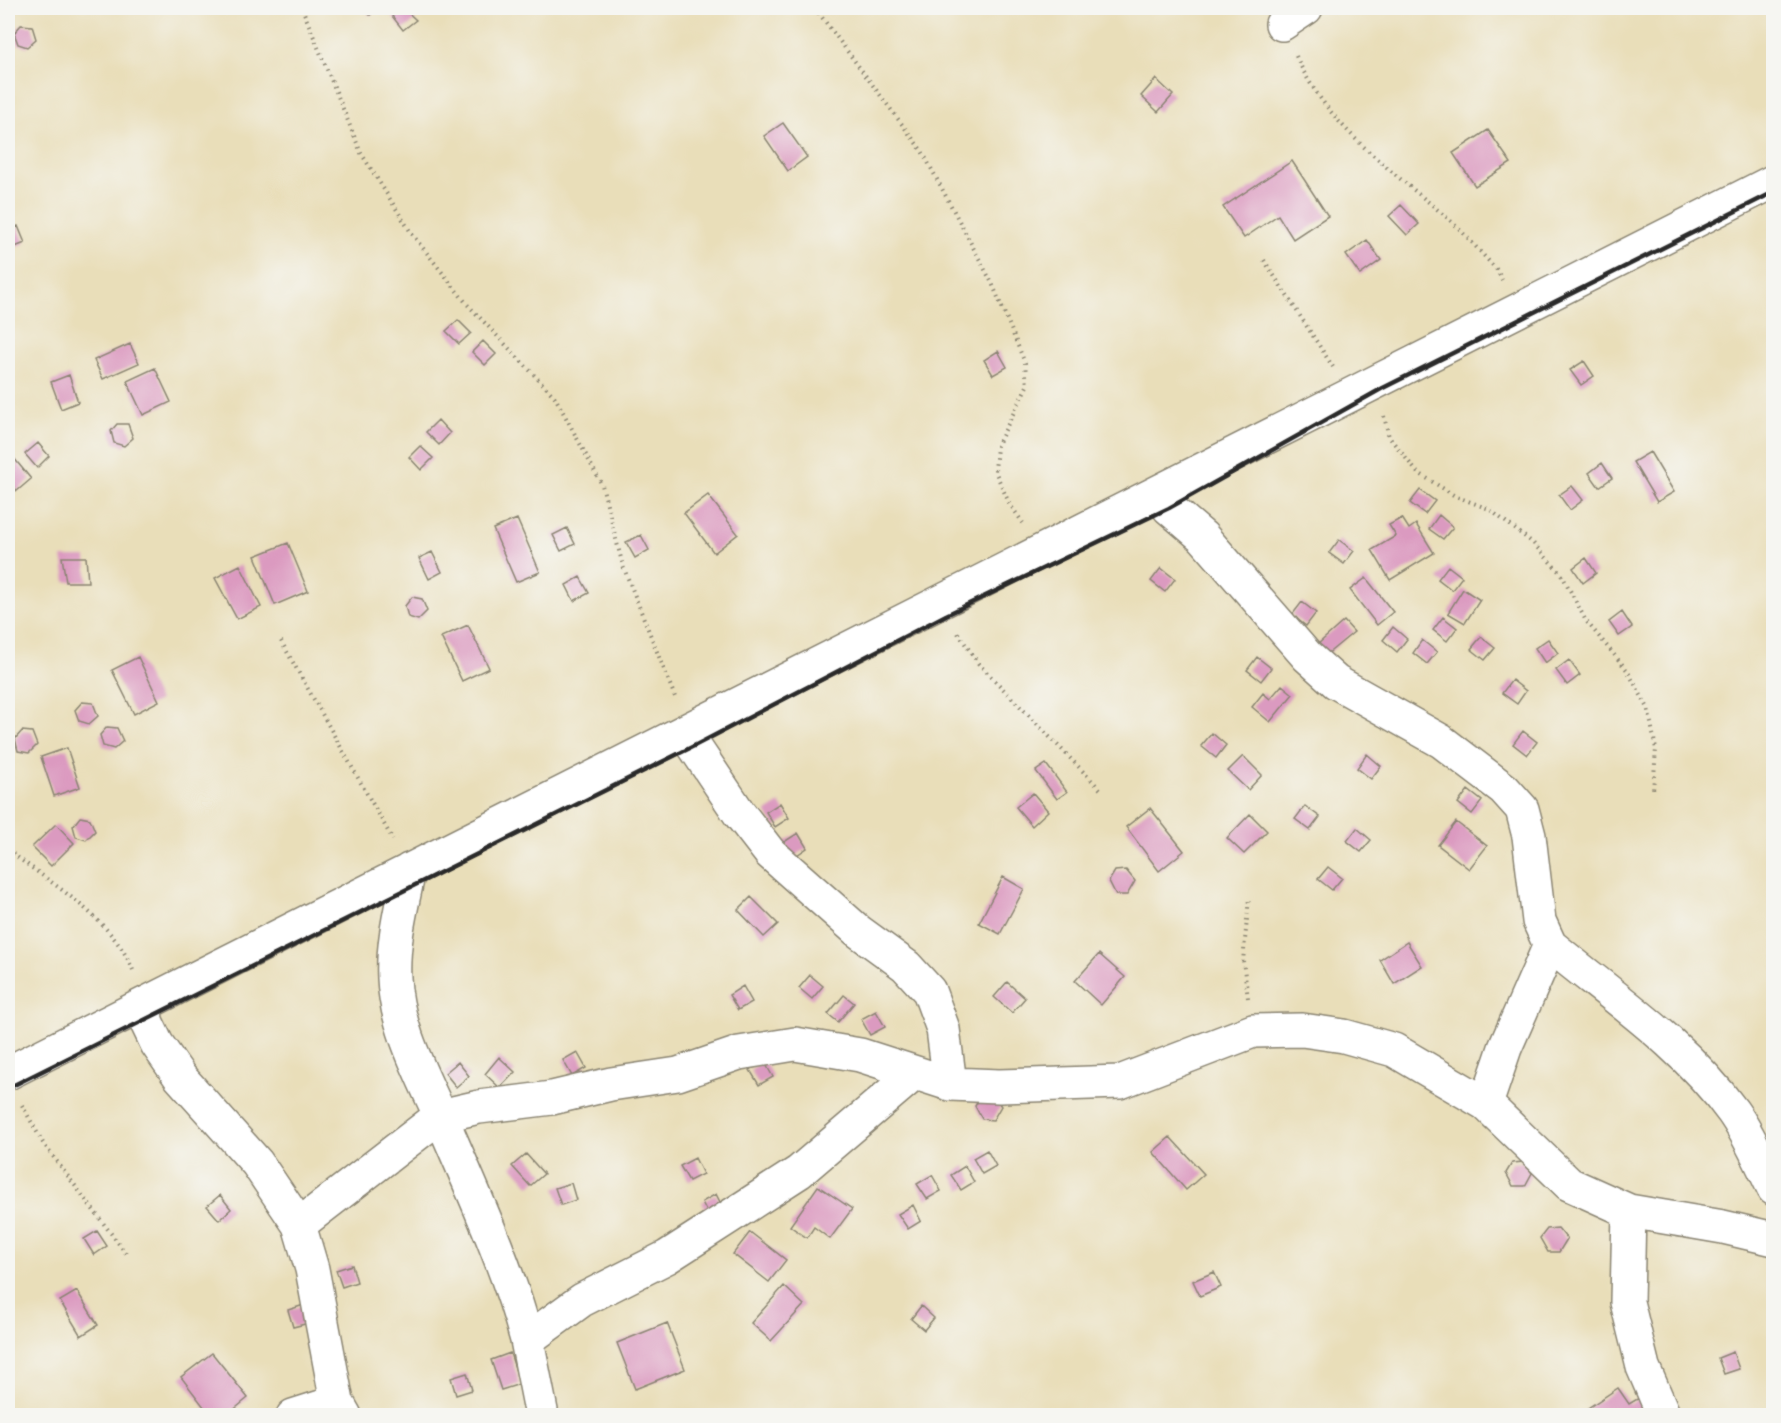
<svg xmlns="http://www.w3.org/2000/svg" width="1781" height="1423" viewBox="0 0 1781 1423" font-family="'Indie Flower',sans-serif">
	<rect width="100%" height="100%" fill="#f6f6f2"/>
	<filter id="ink" filterUnits="userSpaceOnUse"><feTurbulence type="fractalNoise" baseFrequency=".0167" numOctaves="2"/><feDisplacementMap in="SourceGraphic" scale="12" xChannelSelector="R" yChannelSelector="G"/><feConvolveMatrix kernelMatrix="1 2 1 2 8 2 1 2 1" color-interpolation-filters="sRGB"/></filter>
	<filter id="wash" filterUnits="userSpaceOnUse"><feTurbulence type="fractalNoise" baseFrequency=".008" numOctaves="4" result="noise"/><feDisplacementMap in="SourceGraphic" scale="24" xChannelSelector="R" yChannelSelector="G"/><feGaussianBlur stdDeviation="1.35" result="paint"/><feColorMatrix in="noise" values="0 0 0 0 0 0 0 0 0 0 0 0 0 0 0 0 0 1.4 0 .05"/><feComposite in="paint" operator="in"/></filter>
	<g filter="url(#wash)">
		<rect width="100%" height="100%" fill="#e9deb9"/>
		<g id="blocks">
			<path fill="#db9ac0" d="M 363,8 L 379,8 L 370,15 Z
				M 403,8 L 416,20 L 403,30 L 392,16 Z
				M 21,25 L 32,26 L 36,39 L 27,47 L 18,44 L 14,33 Z
				M 1156,79 L 1173,95 L 1158,112 L 1141,96 Z
				M 783,123 L 807,157 L 788,171 L 764,136 Z
				M 1488,130 L 1511,163 L 1475,186 L 1453,153 Z
				M 1292,161 L 1328,216 L 1293,239 L 1278,215 L 1244,238 L 1223,207 Z
				M 1401,205 L 1419,224 L 1407,235 L 1389,216 Z
				M 18,226 L 25,243 L 10,249 L 8,230 Z
				M 1367,240 L 1381,260 L 1360,275 L 1346,255 Z
				M 458,320 L 471,333 L 459,344 L 446,331 Z
				M 483,341 L 496,354 L 485,365 L 472,352 Z
				M 130,344 L 139,363 L 103,379 L 94,360 Z
				M 998,351 L 1007,367 L 993,375 L 984,360 Z
				M 1584,361 L 1594,376 L 1581,385 L 1570,370 Z
				M 155,368 L 171,402 L 143,415 L 127,381 Z
				M 69,375 L 78,402 L 61,409 L 51,382 Z
				M 438,420 L 450,433 L 439,445 L 426,432 Z
				M 117,424 L 128,424 L 133,438 L 124,446 L 114,443 L 111,431 Z
				M 38,443 L 49,456 L 37,468 L 25,454 Z
				M 420,446 L 433,458 L 421,470 L 409,457 Z
				M 1650,452 L 1674,492 L 1657,502 L 1633,462 Z
				M 13,457 L 31,479 L 17,491 L 8,480 L 8,462 Z
				M 1602,463 L 1612,478 L 1599,487 L 1589,473 Z
				M 1572,486 L 1583,500 L 1570,510 L 1559,495 Z
				M 1420,490 L 1435,501 L 1425,514 L 1410,503 Z
				M 708,495 L 738,534 L 714,553 L 684,513 Z
				M 1439,515 L 1453,527 L 1443,539 L 1429,529 Z
				M 1402,518 L 1409,529 L 1416,524 L 1434,553 L 1390,580 L 1372,550 L 1396,536 L 1389,525 Z
				M 517,519 L 540,572 L 516,582 L 493,529 Z
				M 567,528 L 575,544 L 561,551 L 553,535 Z
				M 641,535 L 649,550 L 635,558 L 626,542 Z
				M 1339,540 L 1354,551 L 1344,564 L 1329,553 Z
				M 288,543 L 308,591 L 275,605 L 255,556 Z
				M 432,552 L 442,572 L 429,579 L 419,558 Z
				M 62,557 L 86,557 L 88,582 L 66,582 Z
				M 1586,558 L 1596,573 L 1583,583 L 1573,568 Z
				M 240,565 L 261,607 L 237,619 L 215,578 Z
				M 1448,566 L 1462,577 L 1452,590 L 1438,579 Z
				M 1161,568 L 1175,579 L 1165,592 L 1151,581 Z
				M 580,577 L 589,593 L 574,601 L 566,585 Z
				M 1366,578 L 1393,612 L 1377,625 L 1350,590 Z
				M 1463,589 L 1480,600 L 1465,623 L 1448,613 Z
				M 412,597 L 422,599 L 427,611 L 418,620 L 408,617 L 405,606 Z
				M 1302,602 L 1316,613 L 1306,626 L 1292,615 Z
				M 1622,612 L 1632,627 L 1619,636 L 1609,622 Z
				M 1443,617 L 1457,628 L 1447,641 L 1433,630 Z
				M 1344,621 L 1354,632 L 1326,655 L 1317,645 Z
				M 468,625 L 489,668 L 462,681 L 441,637 Z
				M 1393,627 L 1407,639 L 1397,652 L 1383,640 Z
				M 1481,637 L 1495,648 L 1485,660 L 1471,649 Z
				M 1548,639 L 1558,653 L 1545,663 L 1535,648 Z
				M 1422,640 L 1437,652 L 1427,664 L 1413,653 Z
				M 138,657 L 159,701 L 134,714 L 112,670 Z
				M 1257,657 L 1271,668 L 1261,681 L 1247,670 Z
				M 1569,660 L 1580,675 L 1567,685 L 1556,670 Z
				M 1512,680 L 1526,691 L 1517,704 L 1502,693 Z
				M 1282,685 L 1293,694 L 1270,722 L 1252,707 L 1263,693 L 1270,699 Z
				M 82,702 L 93,703 L 98,716 L 89,724 L 79,721 L 75,710 Z
				M 107,727 L 117,728 L 123,741 L 114,749 L 103,746 L 100,735 Z
				M 22,731 L 32,732 L 37,745 L 29,753 L 18,751 L 15,739 Z
				M 1523,731 L 1537,742 L 1527,755 L 1513,744 Z
				M 1212,733 L 1226,745 L 1216,758 L 1201,746 Z
				M 67,748 L 80,787 L 54,796 L 41,757 Z
				M 1367,754 L 1381,766 L 1371,779 L 1357,768 Z
				M 1243,756 L 1262,775 L 1248,790 L 1228,771 Z
				M 1046,764 L 1067,792 L 1057,799 L 1036,771 Z
				M 1468,790 L 1482,801 L 1472,814 L 1458,803 Z
				M 1033,793 L 1048,811 L 1032,826 L 1016,807 Z
				M 780,803 L 789,818 L 775,827 L 766,812 Z
				M 1305,806 L 1320,817 L 1310,830 L 1295,819 Z
				M 1150,808 L 1184,851 L 1159,871 L 1126,827 Z
				M 1250,814 L 1267,831 L 1244,854 L 1227,838 Z
				M 80,817 L 90,819 L 95,831 L 86,840 L 76,837 L 73,826 Z
				M 1456,822 L 1487,846 L 1469,869 L 1438,845 Z
				M 56,824 L 74,843 L 51,866 L 32,847 Z
				M 1357,828 L 1371,840 L 1361,852 L 1347,841 Z
				M 798,833 L 807,848 L 794,857 L 784,842 Z
				M 1328,867 L 1342,878 L 1332,890 L 1318,879 Z
				M 1126,870 L 1135,881 L 1127,895 L 1116,895 L 1109,881 L 1115,871 Z
				M 1003,877 L 1024,889 L 1000,934 L 979,923 Z
				M 751,897 L 778,924 L 764,937 L 738,910 Z
				M 1407,942 L 1422,966 L 1394,984 L 1380,960 Z
				M 1099,954 L 1125,977 L 1101,1005 L 1075,981 Z
				M 810,975 L 823,986 L 812,999 L 799,988 Z
				M 1007,982 L 1025,998 L 1012,1013 L 994,997 Z
				M 743,986 L 752,1002 L 738,1010 L 729,995 Z
				M 844,995 L 854,1003 L 838,1022 L 828,1014 Z
				M 876,1011 L 885,1027 L 870,1035 L 861,1019 Z
				M 577,1052 L 586,1068 L 572,1076 L 563,1060 Z
				M 499,1057 L 515,1072 L 500,1088 L 485,1074 Z
				M 764,1061 L 773,1077 L 759,1085 L 750,1070 Z
				M 458,1062 L 469,1076 L 456,1087 L 445,1073 Z
				M 992,1094 L 1001,1106 L 993,1120 L 982,1119 L 975,1106 L 981,1096 Z
				M 1170,1137 L 1204,1174 L 1186,1190 L 1153,1152 Z
				M 987,1150 L 996,1166 L 982,1174 L 973,1158 Z
				M 526,1154 L 544,1174 L 530,1186 L 512,1166 Z
				M 695,1158 L 703,1174 L 689,1181 L 680,1166 Z
				M 1524,1162 L 1532,1173 L 1525,1186 L 1513,1186 L 1506,1173 L 1512,1163 Z
				M 965,1166 L 974,1182 L 961,1190 L 951,1175 Z
				M 932,1175 L 941,1191 L 927,1199 L 917,1184 Z
				M 571,1183 L 576,1200 L 561,1205 L 555,1188 Z
				M 818,1186 L 852,1209 L 830,1239 L 814,1227 L 807,1238 L 790,1226 Z
				M 716,1194 L 724,1210 L 710,1218 L 702,1202 Z
				M 220,1195 L 231,1209 L 219,1220 L 207,1206 Z
				M 913,1205 L 921,1221 L 908,1229 L 898,1214 Z
				M 1558,1228 L 1567,1239 L 1559,1252 L 1548,1252 L 1540,1238 L 1547,1229 Z
				M 97,1231 L 107,1246 L 94,1255 L 84,1239 Z
				M 750,1232 L 786,1260 L 769,1282 L 733,1254 Z
				M 352,1265 L 357,1282 L 342,1287 L 336,1270 Z
				M 1214,1272 L 1221,1287 L 1200,1296 L 1193,1281 Z
				M 784,1286 L 804,1305 L 771,1341 L 751,1323 Z
				M 77,1291 L 98,1325 L 81,1336 L 60,1301 Z
				M 304,1305 L 309,1323 L 293,1327 L 288,1310 Z
				M 921,1306 L 934,1318 L 924,1330 L 911,1319 Z
				M 667,1323 L 685,1369 L 635,1389 L 617,1343 Z
				M 1733,1352 L 1739,1369 L 1724,1374 L 1718,1358 Z
				M 212,1353 L 248,1398 L 226,1416 L 211,1416 L 181,1377 Z
				M 510,1353 L 520,1384 L 501,1390 L 491,1360 Z
				M 467,1373 L 472,1390 L 456,1395 L 451,1378 Z
				M 1618,1388 L 1629,1404 L 1639,1398 L 1652,1416 L 1594,1416 L 1588,1408 Z"/>
		</g>
	</g>
	<g filter="url(#ink)">
		<use href="#blocks" fill-opacity="0" stroke="#8a8472" stroke-width="1.5"/>
		<g fill="none" stroke-linecap="round" stroke-linejoin="round">
			<defs>
				<path id="minor" d="M 1282,24 L 1306,8
					M 1165,491 L 1169,508 L 1203,537 L 1307,656 L 1336,682 L 1441,741 L 1504,789 L 1522,809 L 1529,836 L 1539,921 L 1550,945 C 1614,998 1684,1044 1733,1112 C 1750,1136 1761,1163 1774,1189
					M 688,730 L 694,746 L 739,813 L 770,853 L 858,931 L 906,966 L 929,991 L 943,1029 L 950,1084
					M 409,870 C 402,905 392,942 394,978 C 396,1029 424,1078 444,1124 C 474,1194 507,1265 527,1340
					M 145,1005 L 146,1021 L 157,1044 L 180,1077 L 257,1163 L 299,1225 L 312,1269 L 337,1402 L 345,1416
					M 8,1073 L 1774,181
					M 1486,1104 L 1505,1048 L 1550,945
					M 1629,1211 L 1627,1302 L 1643,1367 L 1664,1416
					M 299,1225 L 440,1116 L 479,1107 L 552,1098 L 611,1084 L 678,1074 L 739,1053 L 795,1044 L 860,1055 L 950,1084 L 999,1086 L 1120,1082 L 1253,1031 L 1302,1030 L 1344,1036 L 1394,1050 L 1486,1104 L 1569,1184 L 1629,1211 L 1723,1227 L 1774,1239
					M 293,1416 L 337,1402
					M 542,1416 L 527,1340 L 582,1300 L 667,1257 L 799,1172 L 915,1073"/>
			</defs>
			<use href="#minor" stroke="#8a8472" stroke-width="36"/>
			<path stroke="#8a8472" stroke-width="4" stroke-dasharray="1.5 4.5" stroke-linecap="butt" d="M 302,8 L 361,153 L 412,234 L 467,304 L 555,397 L 602,485 L 623,566 L 675,697
				M 815,8 L 922,151 L 992,283 L 1025,363 L 1027,386 L 997,446 L 995,471 L 1009,503 L 1023,523
				M 1296,56 C 1327,126 1389,168 1445,216 C 1464,232 1480,252 1497,270 L 1502,280
				M 1264,260 L 1333,367
				M 1384,416 L 1389,437 L 1417,472 L 1455,496 L 1489,509 L 1533,543 L 1562,575 L 1586,621 L 1627,670 L 1648,708 L 1656,749 L 1653,791
				M 958,633 L 978,663 L 1102,791
				M 281,641 L 393,840
				M 8,850 C 51,884 111,917 133,970
				M 1248,998 L 1243,961 L 1249,898
				M 22,1105 L 43,1143 L 128,1256"/>
			<use href="#minor" stroke="#fff" stroke-width="33"/>
			<path stroke="#2b2b2b" stroke-width="4.5" d="M 8,1088 L 694,746 L 946,615 L 1169,508 L 1383,388 L 1774,192"/>
		</g>
	</g>
	<rect width="1781" height="1423" fill="none" stroke="#f6f6f2" stroke-width="30"/>
</svg>
